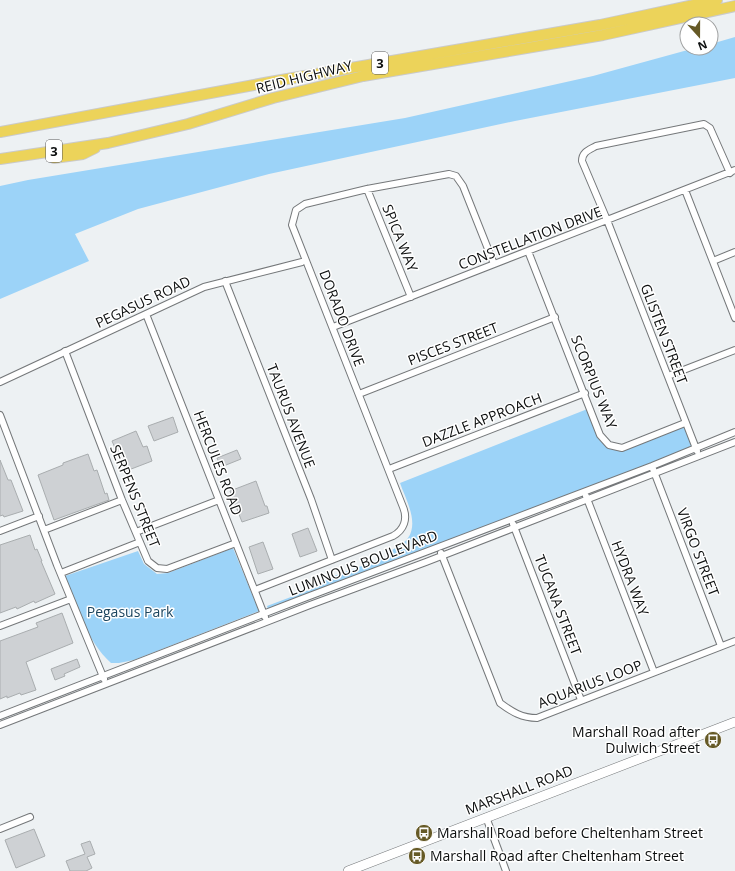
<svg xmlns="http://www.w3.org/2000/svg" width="735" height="871" viewBox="0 0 735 871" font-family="'Open Sans',sans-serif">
	<rect width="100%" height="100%" fill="#edf1f3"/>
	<path fill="#9cd3f8" d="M 735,37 L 735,78 L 515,121 L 269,174 L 138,209 L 75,234 L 89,261 L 0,299 L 0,186 L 28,180 L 405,118 L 593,76 L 695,48 L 711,48 L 711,44 Z
		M 590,408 L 600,435 L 609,445 L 622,448 L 685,423 L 696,448 L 269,612 L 267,606 L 320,586 L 323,580 L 392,555 L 391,551 C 396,547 405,543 408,538 C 419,522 406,500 400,483 Z
		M 233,548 L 259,611 L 134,660 L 119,663 L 111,663 C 86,640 77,606 65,576 L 138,551 L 144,564 L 157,574 L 168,573 Z"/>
	<path fill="#ced1d4" stroke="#a9adaf" d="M 173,417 L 178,432 L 154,441 L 148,426 Z
		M 136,431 L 143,447 L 147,446 L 152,461 L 126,471 L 120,454 L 118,455 L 112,441 Z
		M 237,450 L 241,459 L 221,467 L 217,458 Z
		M 88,454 L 94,471 L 97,470 L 105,494 L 107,493 L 109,500 L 54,520 L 38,475 L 63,465 L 63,463 Z
		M 0,460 L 8,480 L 11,480 L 23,511 L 4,517 L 3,515 L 0,516 Z
		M 256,481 L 265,506 L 267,506 L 269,513 L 242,522 L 230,491 Z
		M 308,528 L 317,551 L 300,557 L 292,534 Z
		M 30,535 L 35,550 L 37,549 L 42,561 L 41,561 L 55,594 L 35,603 L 34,601 L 17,609 L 16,607 L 0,613 L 0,545 Z
		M 263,542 L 273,569 L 258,574 L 249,547 Z
		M 62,613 L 73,643 L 26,662 L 36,690 L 21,695 L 20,693 L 7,698 L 7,696 L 0,699 L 0,641 L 38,627 L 36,623 Z
		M 77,659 L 80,667 L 64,674 L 65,676 L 55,680 L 51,669 Z
		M 34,829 L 45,856 L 16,868 L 5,840 Z
		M 90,841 L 95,854 L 87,857 L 92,868 L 86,871 L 70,871 L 66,861 L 85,854 L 81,844 Z"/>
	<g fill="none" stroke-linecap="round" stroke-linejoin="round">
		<defs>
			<path id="minor" d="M 367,189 L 411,297
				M 685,190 L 735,318
				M 528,251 L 600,435 L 609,445 L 622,448 L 685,423
				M 713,261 L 735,252
				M 225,281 L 311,499 L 332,560
				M 146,314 L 265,617
				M 333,327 L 735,170
				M 65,351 L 122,500 L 148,561 L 157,568 L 167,569 L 236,543
				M 668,376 L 735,350
				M 0,382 L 204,287 L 302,262
				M 359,394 L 555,317
				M 0,415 L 57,565 L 104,679
				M 697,451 L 607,220 L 582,161 C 582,152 589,150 596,146 L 704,124 L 710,128 L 730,173
				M 389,469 L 585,393
				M 653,469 L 721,646
				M 586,496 L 654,672
				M 513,524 L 581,700
				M 44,530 L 122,500
				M 0,531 L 39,516
				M 136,532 L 219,500
				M 441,553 L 500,703 C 512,712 522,718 537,718 L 735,641
				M 61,573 L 140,542
				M 255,590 L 393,536 C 404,530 408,519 403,507 L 292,225 L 296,210 L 305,204 L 367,189 L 449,174 L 456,176 L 463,186 L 494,264
				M 0,626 L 71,599
				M 0,716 L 299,600 L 652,466 L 735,432
				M 0,725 L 310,605 L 426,562 L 735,442
				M 486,817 L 506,871
				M 0,829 L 30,817"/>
			<path id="secondary" d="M 348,871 L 735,722"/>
			<path id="trunk" d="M 0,132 L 270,82 L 600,25 L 717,0
				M 54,158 L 83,154 L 95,148
				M 0,159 L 108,143 L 188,124 L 273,98 L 363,76 L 603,35 L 735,6"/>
		</defs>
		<use href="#minor" stroke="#75787a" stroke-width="8"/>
		<use href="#secondary" stroke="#75787a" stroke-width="10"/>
		<use href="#trunk" stroke="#cacaca" stroke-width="12"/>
		<use href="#minor" stroke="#fff" stroke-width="6"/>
		<use href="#secondary" stroke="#fff" stroke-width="9"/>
		<use href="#trunk" stroke="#ecd35a" stroke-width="10"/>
	</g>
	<defs>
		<symbol id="bus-disc" viewBox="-11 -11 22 22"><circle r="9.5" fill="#665a26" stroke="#fff"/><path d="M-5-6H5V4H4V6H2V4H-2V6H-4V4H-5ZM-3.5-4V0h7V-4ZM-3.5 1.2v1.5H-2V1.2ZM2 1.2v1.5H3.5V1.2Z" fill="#fff"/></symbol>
	</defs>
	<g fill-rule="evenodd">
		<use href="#bus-disc" x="703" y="730" width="20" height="20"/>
		<use href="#bus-disc" x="414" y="823" width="20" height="20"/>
		<use href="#bus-disc" x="407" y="846" width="20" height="20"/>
	</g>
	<g text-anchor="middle" stroke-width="3" stroke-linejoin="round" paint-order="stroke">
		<g fill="#fff" stroke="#565757" stroke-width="1">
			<rect x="372" y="52" width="16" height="22" rx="3"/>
			<rect x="46" y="140" width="16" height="22" rx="3"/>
		</g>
		<g font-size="13" font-weight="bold" fill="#0d0f0f">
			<text x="380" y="68">3</text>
			<text x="54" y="156">3</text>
		</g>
		<g font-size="14" fill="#0d0f0f" stroke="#fff">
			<text transform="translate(304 77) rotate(-14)" y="5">REID HIGHWAY</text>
			<text transform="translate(400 238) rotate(68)" y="5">SPICA WAY</text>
			<text transform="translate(530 238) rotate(-21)" y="5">CONSTELLATION DRIVE</text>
			<text transform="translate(143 302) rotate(-25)" y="5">PEGASUS ROAD</text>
			<text transform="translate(342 318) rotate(69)" y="5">DORADO DRIVE</text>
			<text transform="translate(664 334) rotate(69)" y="5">GLISTEN STREET</text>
			<text transform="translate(453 344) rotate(-21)" y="5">PISCES STREET</text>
			<text transform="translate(594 382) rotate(68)" y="5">SCORPIUS WAY</text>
			<text transform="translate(291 416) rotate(69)" y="5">TAURUS AVENUE</text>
			<text transform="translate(482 420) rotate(-21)" y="5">DAZZLE APPROACH</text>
			<text transform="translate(218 463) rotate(69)" y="5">HERCULES ROAD</text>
			<text transform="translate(135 496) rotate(68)" y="5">SERPENS STREET</text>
			<text transform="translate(698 552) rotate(69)" y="5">VIRGO STREET</text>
			<text transform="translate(363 563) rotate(-21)" y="5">LUMINOUS BOULEVARD</text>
			<text transform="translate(630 578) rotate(69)" y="5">HYDRA WAY</text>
			<text transform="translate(558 605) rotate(69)" y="5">TUCANA STREET</text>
			<text transform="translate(590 684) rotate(-21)" y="5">AQUARIUS LOOP</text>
			<text transform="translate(519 790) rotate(-21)" y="5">MARSHALL ROAD</text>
		</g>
		<g font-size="14" fill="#1b455f" stroke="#fff">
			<text x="130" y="617">Pegasus Park</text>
		</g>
		<g font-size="14" fill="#0d0f0f" stroke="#fff" text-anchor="start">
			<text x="700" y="737" text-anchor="end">Marshall Road after<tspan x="700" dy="16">Dulwich Street</tspan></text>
			<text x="437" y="838">Marshall Road before Cheltenham Street</text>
			<text x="430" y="861">Marshall Road after Cheltenham Street</text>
		</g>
	</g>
	<g transform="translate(699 36) rotate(159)"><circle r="19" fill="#ffffff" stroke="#9e9f9f"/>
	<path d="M0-3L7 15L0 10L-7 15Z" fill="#665a26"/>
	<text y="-6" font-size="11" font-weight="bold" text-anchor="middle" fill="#0d0f0f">N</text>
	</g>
</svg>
